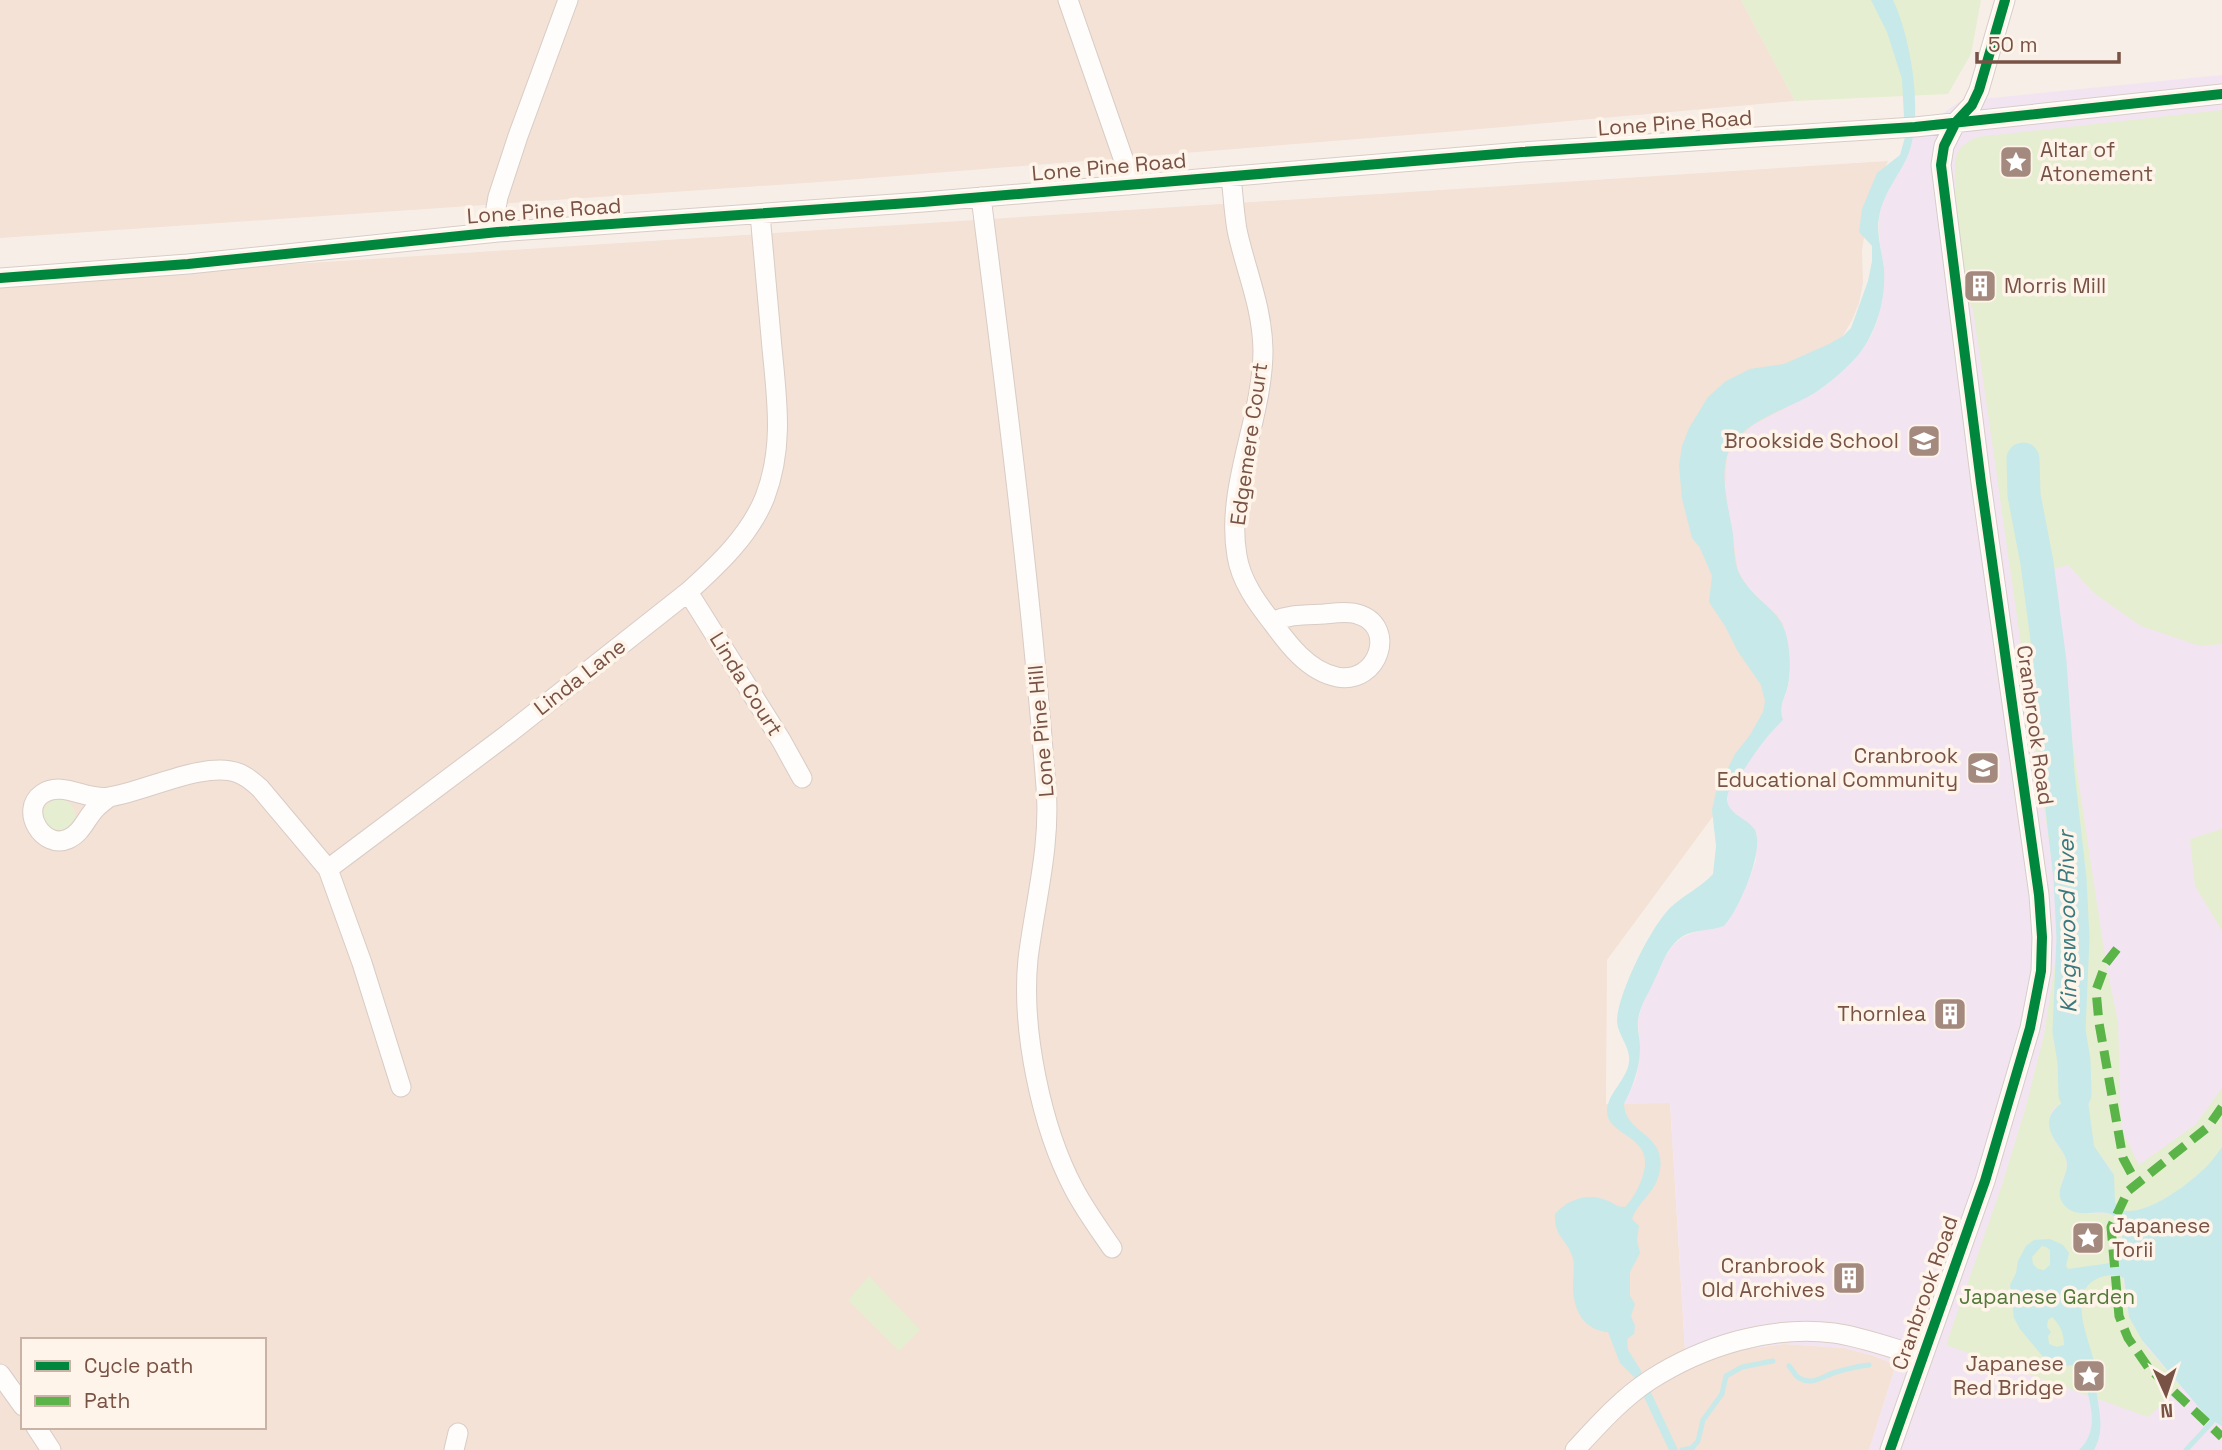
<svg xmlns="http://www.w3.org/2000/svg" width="2222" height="1450" viewBox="0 0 2222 1450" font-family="'Space Grotesk',sans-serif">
	<rect width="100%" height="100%" fill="#f7efe7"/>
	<path fill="#f3e2d5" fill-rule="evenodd" d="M 0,0 L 1741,0 L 1795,101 L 1446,132 L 834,181 L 0,238 Z
		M 1888,161 L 1869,205 L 1862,250 L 1863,283 L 1859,303 L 1852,320 L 1829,360 L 1780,667 L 1753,762 L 1607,960 L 1606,1104 L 1670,1102 L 1686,1367 L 1734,1351 L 1784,1344 L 1844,1348 L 1874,1356 L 1896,1365 L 1869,1450 L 0,1450 L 0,283 ZM 23,1340 L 264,1340 L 264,1427 L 23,1427 Z"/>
	<path fill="#f2e5f1" d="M 2222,75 L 2222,1450 L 1869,1450 L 1896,1365 L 1874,1356 L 1844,1348 L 1784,1344 L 1734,1351 L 1686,1367 L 1670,1103 L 1624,1104 L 1636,1078 L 1638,1067 L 1640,1046 L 1638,1021 L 1641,1008 L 1660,965 L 1673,945 L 1683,937 L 1700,930 L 1724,926 L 1744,892 L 1756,861 L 1757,835 L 1753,827 L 1731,810 L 1728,806 L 1727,796 L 1730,787 L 1781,715 L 1780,707 L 1788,687 L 1790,672 L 1783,624 L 1777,615 L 1749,589 L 1738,571 L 1725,488 L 1727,456 L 1737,440 L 1753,425 L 1814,393 L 1871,336 L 1877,321 L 1884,283 L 1879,233 L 1879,214 L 1885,196 L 1911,145 L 1912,136 L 1960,101 Z"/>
	<path fill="#e5eed0" d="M 1741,0 L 1981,0 L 1971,54 L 1948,94 L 1795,101 Z
		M 2222,110 L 2222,644 L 2200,646 L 2141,626 L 2095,594 L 2068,565 L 2050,570 L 2068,712 L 2106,963 L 2118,1022 L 2121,1128 L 2139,1165 L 2196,1124 L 2222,1088 C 2222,1100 2222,1137 2222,1147 C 2216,1168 2144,1221 2122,1210 C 2108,1203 2117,1182 2111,1170 C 2108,1163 2100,1156 2095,1149 C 2088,1136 2090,1116 2088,1101 L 2075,1094 L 2053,1109 L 2049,1118 L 2053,1138 L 2066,1158 L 2067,1170 L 2061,1183 L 2082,1214 L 2108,1213 L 2122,1223 L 2120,1258 L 2129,1317 L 2147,1348 L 2181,1386 L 2148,1417 L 1946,1345 L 2001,1188 L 2025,1110 L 2044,1035 L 2061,925 L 1973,309 L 1969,302 C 1966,275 1949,175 1957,154 C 1961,145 1969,141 1977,137 Z
		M43 815a16 16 0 1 1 32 0a16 16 0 1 1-32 0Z
		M 2222,829 L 2222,931 L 2195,886 L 2190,839 Z
		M 869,1276 L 920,1330 L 899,1351 L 848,1300 Z"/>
	<path fill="#c7e9e9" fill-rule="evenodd" d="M 1871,0 L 1893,0 C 1911,38 1924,115 1908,155 C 1899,176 1883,193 1879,217 C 1876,234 1882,252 1884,269 C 1886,298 1877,331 1859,354 C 1847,368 1831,382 1816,392 C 1789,410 1738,420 1727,456 C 1720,481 1729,509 1733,534 C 1734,546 1734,560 1738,571 C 1740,575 1743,581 1746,584 C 1760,605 1781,610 1787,638 C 1790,653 1791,670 1788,685 C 1785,699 1778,705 1783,720 C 1764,738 1754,754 1740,776 C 1735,784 1727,789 1727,799 C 1728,815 1748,818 1755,830 C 1765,850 1739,910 1724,926 C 1711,931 1696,929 1683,936 C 1667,946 1662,965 1654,981 C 1648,995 1640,1005 1638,1020 C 1637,1030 1640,1038 1640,1047 C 1640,1068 1633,1086 1624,1104 C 1625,1136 1672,1133 1658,1178 C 1652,1195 1639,1201 1632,1219 L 1639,1226 L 1637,1240 L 1640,1253 L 1630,1272 L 1630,1296 L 1635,1304 L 1631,1316 L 1635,1326 L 1634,1334 L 1627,1339 L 1628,1350 L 1640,1369 L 1678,1450 L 1669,1450 L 1635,1378 L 1620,1363 L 1608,1332 C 1582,1330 1573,1308 1573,1285 C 1573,1276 1575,1267 1573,1258 C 1567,1239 1554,1237 1555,1214 C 1568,1199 1589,1192 1608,1201 C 1616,1204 1616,1207 1625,1207 C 1633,1199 1640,1186 1643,1175 C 1656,1135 1607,1137 1607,1111 C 1608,1092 1627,1080 1629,1062 C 1631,1047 1618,1036 1617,1022 C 1617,995 1651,926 1671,907 C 1684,895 1701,887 1713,874 L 1716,846 L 1712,810 L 1716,792 L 1735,754 L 1750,735 L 1763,712 L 1765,701 L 1761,685 L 1737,650 L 1725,626 L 1709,602 L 1712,576 L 1700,548 L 1692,538 L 1682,499 L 1679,465 L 1682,446 L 1689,428 L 1708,397 L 1726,381 L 1750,369 L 1784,364 L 1829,344 L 1843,336 L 1851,328 L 1868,281 L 1872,261 L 1872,246 L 1859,232 L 1862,209 L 1877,173 L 1900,155 L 1905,137 L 1902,79 L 1887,32 Z
		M 2075,1094 L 2081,1094 L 2088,1101 L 2094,1146 L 2114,1175 L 2115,1202 L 2121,1210 C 2146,1217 2187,1185 2204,1169 C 2211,1163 2216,1155 2222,1147 L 2222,1426 L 2208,1418 L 2142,1340 L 2129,1317 L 2124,1278 C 2110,1271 2088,1278 2083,1294 C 2077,1316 2090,1344 2095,1365 C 2097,1372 2095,1378 2096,1386 C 2098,1411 2106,1427 2094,1450 L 2079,1450 C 2103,1428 2087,1394 2081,1368 L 2072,1365 L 2056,1368 L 2049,1364 L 2020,1329 L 2014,1318 L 2010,1285 L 2016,1273 L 2018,1261 L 2026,1246 L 2034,1240 L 2050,1239 L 2063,1245 L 2069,1253 L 2066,1266 L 2068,1269 L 2111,1263 L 2120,1259 L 2123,1228 L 2121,1221 C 2117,1218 2112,1214 2107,1213 C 2093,1211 2077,1218 2065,1206 C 2052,1192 2067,1179 2067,1165 C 2067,1157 2062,1151 2058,1145 C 2039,1118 2053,1108 2075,1094 ZM 2042,1246 L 2046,1247 L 2050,1250 L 2050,1265 L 2044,1270 L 2038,1269 L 2033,1264 L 2032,1257 ZM 2052,1317 C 2060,1325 2064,1333 2064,1345 L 2057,1347 L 2049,1344 L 2048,1336 L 2051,1332 L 2047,1327 L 2048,1320 Z"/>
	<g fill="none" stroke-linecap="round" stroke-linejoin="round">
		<path stroke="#c7e9e9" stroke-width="5" d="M 1789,1366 C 1793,1370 1794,1375 1799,1378 C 1813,1386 1823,1376 1836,1372 C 1847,1369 1858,1366 1869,1365
			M 1682,1450 L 1692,1448 L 1698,1441 L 1703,1420 L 1722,1394 L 1726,1376 L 1742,1367 L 1773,1361
			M 2186,1450 L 2212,1422"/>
		<path stroke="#c7e9e9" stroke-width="33" d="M 2023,459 L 2024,495 L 2037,563 L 2050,662 L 2058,773 L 2070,879 L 2073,938 L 2069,1031 L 2074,1061 L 2075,1094"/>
		<defs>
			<path id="minor" d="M 1068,0 L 1123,158 L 1129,185
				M 1231,176 C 1233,194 1234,212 1237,230 C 1246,272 1262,305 1263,350 C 1263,419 1225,487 1237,556 C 1241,581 1257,603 1272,622 C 1289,614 1306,615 1324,614 C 1335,613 1347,611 1357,614 C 1398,625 1379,685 1337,677 C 1308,671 1288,644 1272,622
				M 981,197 C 1006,393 1031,590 1046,787 C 1051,845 1035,902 1028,959 C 1021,1029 1041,1127 1074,1189 C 1085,1210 1099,1229 1112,1248
				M 498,232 L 496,208 L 498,197 L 518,136 L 568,0
				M 0,278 L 188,264 L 498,232 L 923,202 L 1522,152 L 1915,127 L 2222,94
				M 688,592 L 781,740 L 802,778
				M 108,798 C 104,801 100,804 96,808 C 86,818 82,833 68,839 C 43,850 19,810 42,794 C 62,780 87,801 109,797 C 144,792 206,760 238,773 C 247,776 253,782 260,788 L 328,869 L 362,963 L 401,1087
				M 328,869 L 508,734 L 688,592 C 718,565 750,535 765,497 C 784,447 777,400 772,348 C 768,303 764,259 760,214
				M 0,1374 L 23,1406
				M 36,1427 L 51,1450
				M 454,1450 L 458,1433
				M 1575,1450 C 1598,1425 1621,1399 1650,1380 C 1703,1346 1770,1325 1834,1333 C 1863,1337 1894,1349 1923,1357
				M 1890,1450 L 1985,1181 L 2030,1028 L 2041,971 L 2042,937 L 2039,895 L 1981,483 L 1941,165 L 1944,146 L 1956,122 L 1972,105 L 1979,90 L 2005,0"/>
		</defs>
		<use href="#minor" stroke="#d9ccc5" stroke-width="21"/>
		<use href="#minor" stroke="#fefdfb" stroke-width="19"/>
		<path stroke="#5ab447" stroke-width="9" stroke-dasharray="18 9" stroke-linecap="butt" d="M 2117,949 L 2106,963 L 2096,990 L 2099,1023 L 2123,1158 L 2137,1184
			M 2222,1107 L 2208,1127 L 2128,1191 L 2111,1227 L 2119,1316 L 2128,1338 L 2148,1367 L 2222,1437"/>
		<defs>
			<path id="cycleway" d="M 0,278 L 188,264 L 498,232 L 923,202 L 1522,152 L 1915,127 L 2222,94
				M 1890,1450 L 1985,1181 L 2030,1028 L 2041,971 L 2042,937 L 2039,895 L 1981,483 L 1941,165 L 1944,146 L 1956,122 L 1972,105 L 1979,90 L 2005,0"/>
		</defs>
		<use href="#cycleway" stroke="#fff4e9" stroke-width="15"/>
		<use href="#cycleway" stroke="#00873e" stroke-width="10"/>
	</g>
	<defs>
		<symbol id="sight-square" viewBox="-11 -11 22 22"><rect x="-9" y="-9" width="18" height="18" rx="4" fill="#a4897e" stroke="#fff4e9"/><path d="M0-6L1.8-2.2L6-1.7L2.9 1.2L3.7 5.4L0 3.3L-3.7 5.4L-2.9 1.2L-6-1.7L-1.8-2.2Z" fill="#fff"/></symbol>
		<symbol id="building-square" viewBox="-11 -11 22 22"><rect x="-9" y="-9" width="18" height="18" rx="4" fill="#a4897e" stroke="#fff4e9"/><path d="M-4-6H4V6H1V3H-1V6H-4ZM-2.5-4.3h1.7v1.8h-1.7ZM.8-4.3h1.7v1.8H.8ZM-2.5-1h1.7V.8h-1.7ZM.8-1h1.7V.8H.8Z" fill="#fff"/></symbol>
		<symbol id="school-square" viewBox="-11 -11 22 22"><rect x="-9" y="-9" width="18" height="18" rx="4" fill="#a4897e" stroke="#fff4e9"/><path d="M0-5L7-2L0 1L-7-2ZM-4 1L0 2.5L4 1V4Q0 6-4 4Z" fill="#fff"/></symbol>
	</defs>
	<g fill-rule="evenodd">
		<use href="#sight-square" x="1997" y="143" width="38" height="38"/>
		<use href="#building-square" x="1961" y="267" width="38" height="38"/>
		<use href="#school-square" x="1905" y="422" width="38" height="38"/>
		<use href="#school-square" x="1964" y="749" width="38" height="38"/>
		<use href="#building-square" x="1931" y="995" width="38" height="38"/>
		<use href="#sight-square" x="2069" y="1219" width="38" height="38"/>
		<use href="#building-square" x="1830" y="1259" width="38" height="38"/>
		<use href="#sight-square" x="2070" y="1357" width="38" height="38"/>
	</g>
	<g text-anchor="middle" stroke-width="7" stroke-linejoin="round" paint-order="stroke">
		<g font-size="21" fill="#785245" stroke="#fff4e9">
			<text transform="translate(1675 123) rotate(-4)" y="7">Lone Pine Road</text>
			<text transform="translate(1109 167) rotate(-5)" y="7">Lone Pine Road</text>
			<text transform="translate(544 211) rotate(-4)" y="7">Lone Pine Road</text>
			<text transform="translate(1249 444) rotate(-82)" y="7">Edgemere Court</text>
			<text transform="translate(580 677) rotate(-38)" y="7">Linda Lane</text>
			<text transform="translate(746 684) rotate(58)" y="7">Linda Court</text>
			<text transform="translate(2035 725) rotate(82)" y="7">Cranbrook Road</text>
			<text transform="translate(1041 731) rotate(-95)" y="7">Lone Pine Hill</text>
			<text transform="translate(1925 1293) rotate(-71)" y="7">Cranbrook Road</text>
		</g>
		<g font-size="21" fill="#785245" stroke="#fff4e9" text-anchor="end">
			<text x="2040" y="157" text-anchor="start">Altar of<tspan x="2040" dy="24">Atonement</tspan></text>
			<text x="2004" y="293" text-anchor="start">Morris Mill</text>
			<text x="1899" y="448">Brookside School</text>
			<text x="1958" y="763">Cranbrook<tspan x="1958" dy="24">Educational Community</tspan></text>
			<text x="1926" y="1021">Thornlea</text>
			<text x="2112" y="1233" text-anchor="start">Japanese<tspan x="2112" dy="24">Torii</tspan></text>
			<text x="1825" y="1273">Cranbrook<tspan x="1825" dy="24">Old Archives</tspan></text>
			<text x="2064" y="1371">Japanese<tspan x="2064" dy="24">Red Bridge</tspan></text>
		</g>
		<g font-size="21" fill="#52793a" stroke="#fff4e9">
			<text x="2047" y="1304">Japanese Garden</text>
		</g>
		<g font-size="23" font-style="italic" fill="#377a7f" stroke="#fff4e9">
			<text transform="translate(2067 922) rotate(-91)" y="8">Kingswood River</text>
		</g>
	</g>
	<rect x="21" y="1338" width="245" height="91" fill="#fff4e9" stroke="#c9b3a7" stroke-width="2"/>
	<rect x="35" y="1361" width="35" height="10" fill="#00873e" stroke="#c9b3a7" stroke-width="2"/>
	<text x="84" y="1373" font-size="21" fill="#785245">Cycle path</text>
	<rect x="35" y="1396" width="35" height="10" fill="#5ab447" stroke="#c9b3a7" stroke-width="2"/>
	<text x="84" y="1408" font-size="21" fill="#785245">Path</text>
	<g transform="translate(2166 1394) rotate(177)" stroke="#fff4e9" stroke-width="5" paint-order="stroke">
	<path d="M0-5L12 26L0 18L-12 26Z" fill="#785245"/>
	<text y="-10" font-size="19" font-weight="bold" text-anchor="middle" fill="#785245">N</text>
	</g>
	<path d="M1977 52v10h142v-10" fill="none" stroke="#785245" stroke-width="3.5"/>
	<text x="1988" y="52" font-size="21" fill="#785245" stroke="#fff4e9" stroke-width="5" paint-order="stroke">50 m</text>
</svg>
